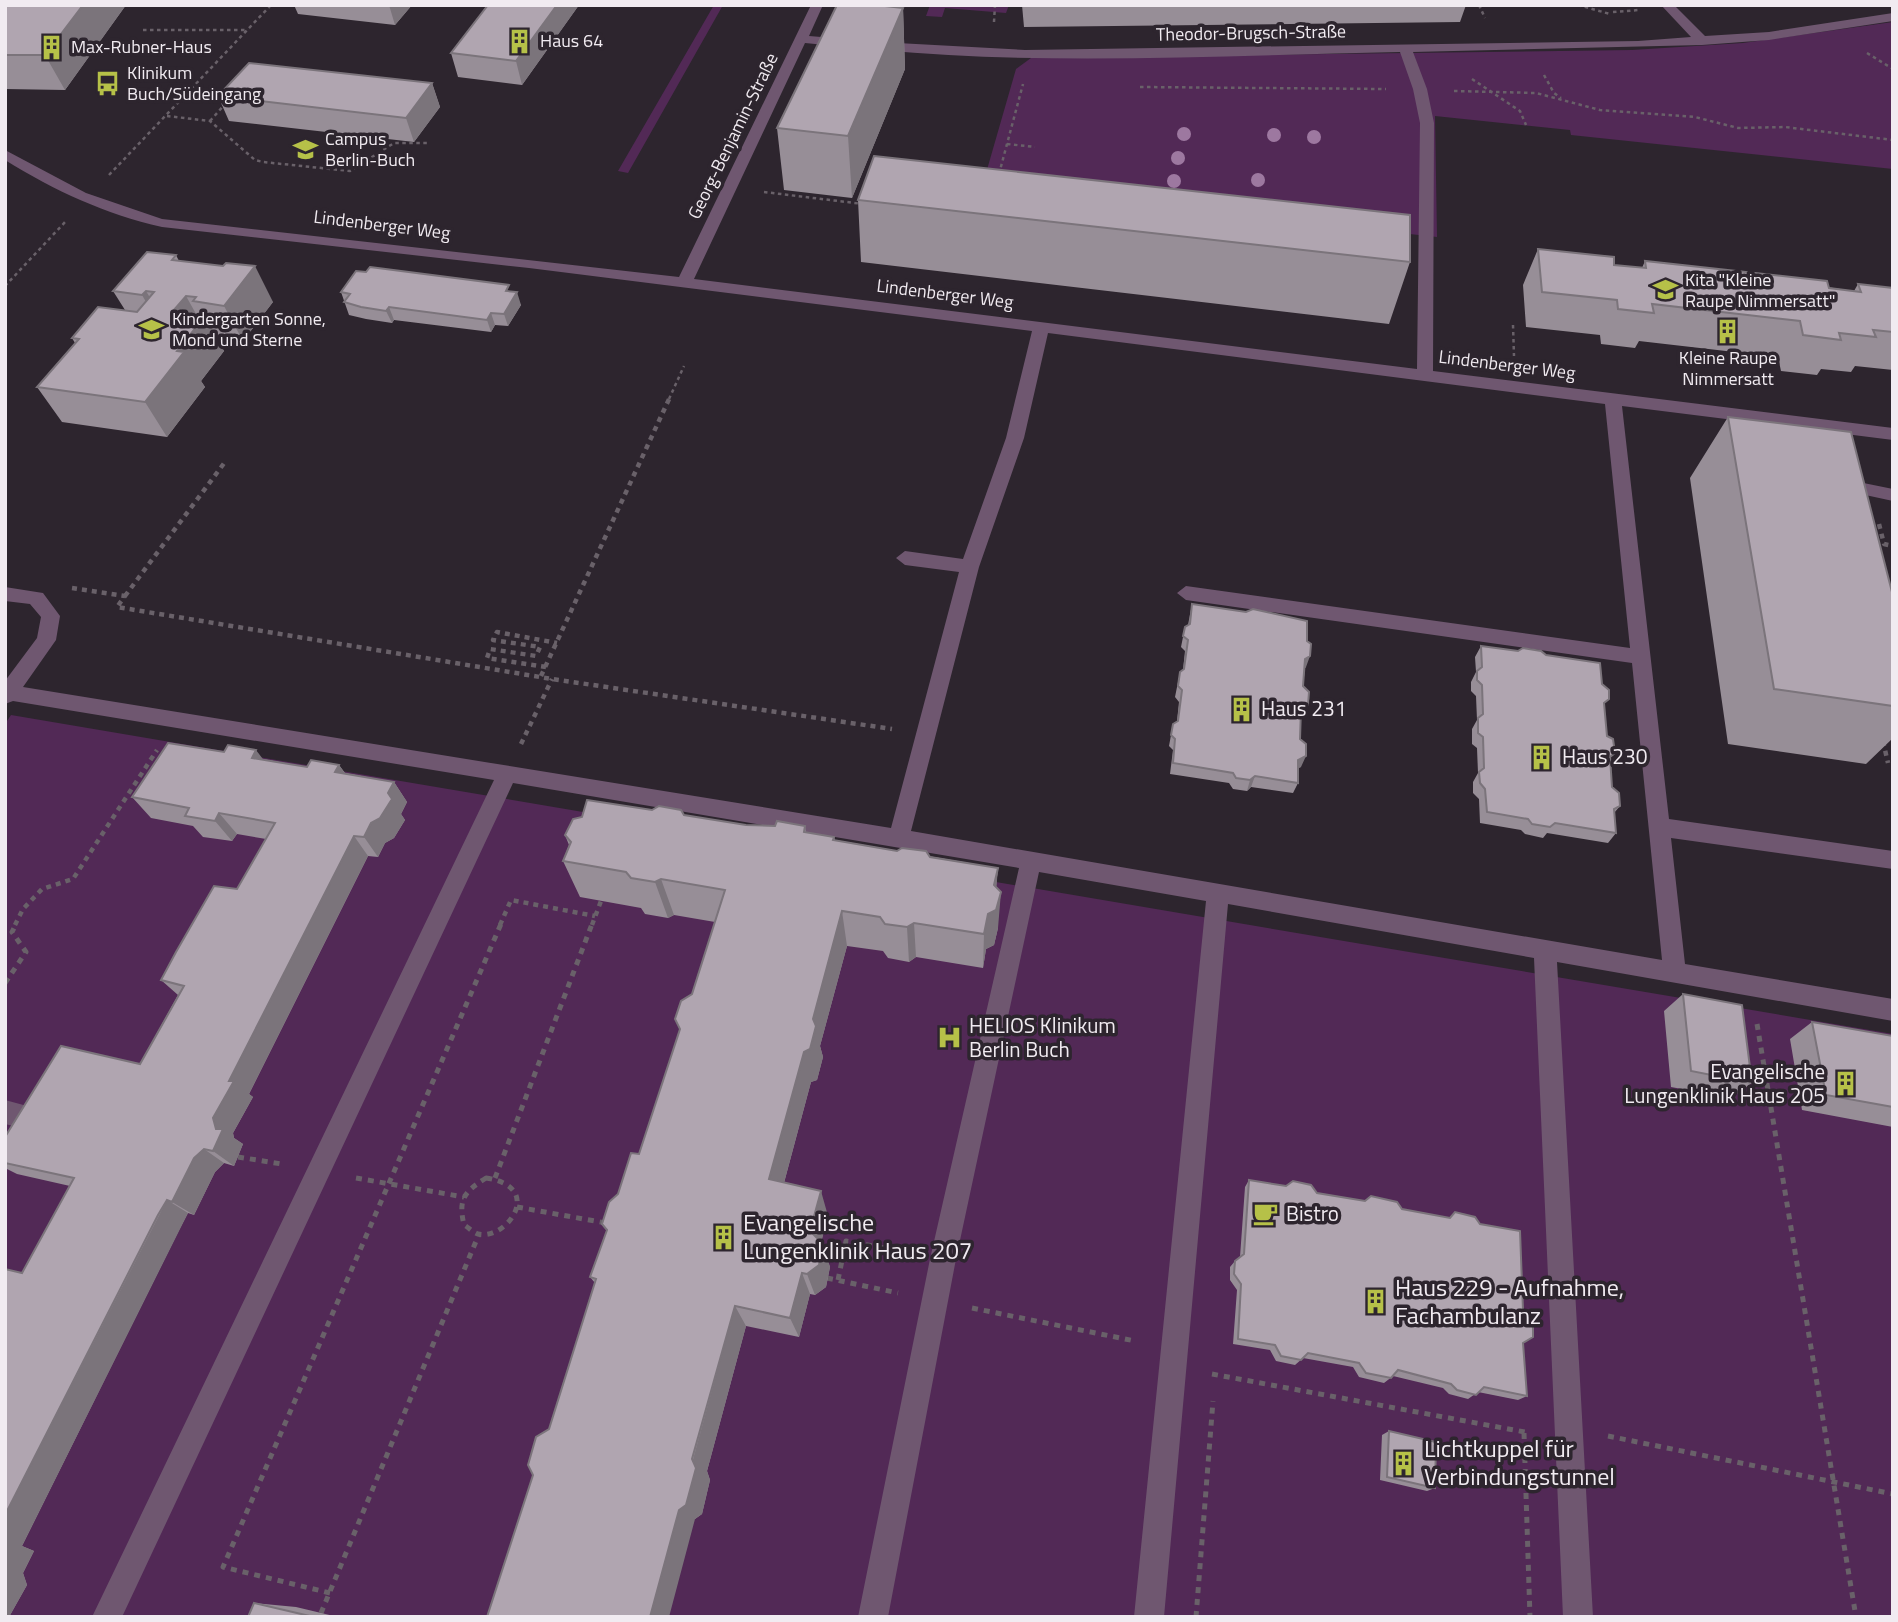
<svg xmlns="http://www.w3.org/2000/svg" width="1898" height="1622" viewBox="0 0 1898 1622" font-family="'Titillium Web',sans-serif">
	<rect width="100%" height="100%" fill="#2d252e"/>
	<path fill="#522956" d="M 714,5 L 723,5 L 628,173 L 618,171 Z
		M 930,5 L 1009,5 L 1006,13 L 945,8 L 942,17 L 926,16 Z
		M 1893,22 L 1893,169 L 1571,135 L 1570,130 L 1435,116 L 1437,237 L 982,187 L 1016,69 L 1031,58 L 1632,50 L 1743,43 Z
		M 11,715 L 1893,1034 L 1893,1617 L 5,1617 L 5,724 Z"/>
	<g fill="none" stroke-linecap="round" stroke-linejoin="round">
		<path stroke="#696169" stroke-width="2.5" stroke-dasharray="3.5 3.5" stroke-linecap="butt" d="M 1479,5 L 1485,18
			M 1578,5 L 1610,14
			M 1613,12 L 1639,10
			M 994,22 L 995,5
			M 143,30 L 248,30
			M 1867,53 L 1893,69
			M 1544,75 L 1554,93 L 1561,98
			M 1472,79 L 1520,111 L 1526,125
			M 1140,87 L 1386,89
			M 1454,91 L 1536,93 L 1600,110 L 1695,117 L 1738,128 L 1785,127 L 1893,140
			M 167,116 L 210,121 L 255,160 L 263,162 L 350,171 L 394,143 L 428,143
			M 210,121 L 226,103
			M 1007,144 L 1035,147
			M 999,174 L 1023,84
			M 109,175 L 271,5
			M 764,192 L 863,204
			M 5,286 L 67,220
			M 1513,325 L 1514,356
			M 669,399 L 684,366"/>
		<path stroke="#696169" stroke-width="4.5" stroke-dasharray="5 5" stroke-linecap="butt" d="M 1879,524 L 1884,544 L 1893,546
			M 72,588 L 125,596 L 117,607 L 552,679 L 892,729
			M 125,596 L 225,462
			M 546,667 L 487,658 L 490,649 L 536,656 L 540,647 L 493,640 L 497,632 L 557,643
			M 541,676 L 670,397
			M 1883,741 L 1888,763
			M 521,744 L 552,679
			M 15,925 L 23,909 L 42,889 L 73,879 L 157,750
			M 500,925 L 511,900 L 595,916
			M 592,925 L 601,901"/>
		<path stroke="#696169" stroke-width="5" stroke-dasharray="6 6" stroke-linecap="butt" d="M 5,983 L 26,952 L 12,932 L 16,924
			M 1757,1024 L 1856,1617
			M 238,1157 L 282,1164
			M 356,1178 L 464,1197
			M 486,1178 C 546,1187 506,1241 478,1234 C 474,1233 468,1227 464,1225 C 458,1199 464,1192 486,1178 Z
			M 495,1178 L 592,924
			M 517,1207 L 606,1223
			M 827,1278 L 898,1293
			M 838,1280 L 846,1241 L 906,1252
			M 972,1308 L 1135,1341
			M 1212,1374 L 1530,1433
			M 1524,1433 L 1530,1617
			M 1608,1436 L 1893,1494
			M 330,1593 L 223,1567 L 501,924
			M 321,1613 L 479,1234
			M 1196,1617 L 1213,1401"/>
		<path fill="#6f5770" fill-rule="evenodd" d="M 811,5 L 823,5 L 809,36 L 846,39 L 853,43 L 846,47 L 805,43 L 694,279 L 1417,369 L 1420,123 L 1413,89 L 1400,52 C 1227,55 1052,66 879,50 L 872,46 L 879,42 L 1025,50 L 1638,41 L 1691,37 L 1661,5 L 1674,5 L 1705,36 L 1769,32 L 1893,13 L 1893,21 L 1769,40 L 1702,45 L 1413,52 L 1427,89 L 1434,123 L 1433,371 L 1893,428 L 1893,440 L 1622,406 L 1669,819 L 1893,851 L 1893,869 L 1671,838 L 1685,964 L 1893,999 L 1893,1021 L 1557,962 L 1593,1617 L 1563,1617 L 1534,958 L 1228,904 L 1164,1617 L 1134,1617 L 1206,901 L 1039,872 L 956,1259 L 888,1617 L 858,1617 L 930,1259 L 1019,868 L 513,783 L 122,1617 L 92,1617 L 494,780 L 13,701 L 5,704 L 5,681 L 37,638 L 41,617 L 30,604 L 5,601 L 5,587 L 43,593 L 60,616 L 56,640 L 23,687 L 891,828 L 959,572 L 905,565 L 896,558 L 905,551 L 963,559 L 1006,438 L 1032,331 L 529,268 L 162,227 C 105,214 55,191 5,160 L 5,150 L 86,193 L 162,219 L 679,277 ZM 1048,333 L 1605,404 L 1630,648 L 1186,586 L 1177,593 L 1186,600 L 1632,663 L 1662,960 L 911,831 L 979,567 L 1024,438 Z
			M 1839,478 L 1893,489 L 1893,501 L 1833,488 L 1830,484 Z
			M 5,1100 L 53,1113 L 56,1121 L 53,1129 L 44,1133 L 5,1124 Z"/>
	</g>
	<g fill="#9d78a0">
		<circle cx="1184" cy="134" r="7"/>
		<circle cx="1274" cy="135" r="7"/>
		<circle cx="1314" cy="137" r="7"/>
		<circle cx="1178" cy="158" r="7"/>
		<circle cx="1258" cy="180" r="7"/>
		<circle cx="1174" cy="181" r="7"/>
	</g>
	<path fill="#978e97" d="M 5,5 L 126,5 L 65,90 L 5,89 Z
		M 294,5 L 412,5 L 395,25 L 298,14 Z
		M 488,5 L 579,5 L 522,85 L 458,77 L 451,53 Z
		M 1022,5 L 1466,5 L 1460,22 L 1024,27 Z
		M 903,8 L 905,69 L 852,198 L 784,190 L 777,128 Z
		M 432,83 L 440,107 L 414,142 L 229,121 L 218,96 Z
		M 858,200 L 1410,262 L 1389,324 L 861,262 Z
		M 1538,249 L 1614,265 L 1642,268 L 1645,261 L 1854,291 L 1858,284 L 1893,288 L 1893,370 L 1855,366 L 1851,372 L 1821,369 L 1817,375 L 1781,371 L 1778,357 L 1639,341 L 1635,348 L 1601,344 L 1600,335 L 1526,327 L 1523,285 Z
		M 176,255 L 179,261 L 273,302 L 243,341 L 217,338 L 224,351 L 201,381 L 205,387 L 167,437 L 62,422 L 37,387 L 75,343 L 72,338 L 125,310 L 113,291 Z
		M 341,292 L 512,292 L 521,305 L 508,326 L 495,325 L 491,332 L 394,320 L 392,323 L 366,319 L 349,315 Z
		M 1728,417 L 1893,596 L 1893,738 L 1866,764 L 1728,744 L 1690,478 Z
		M 1192,604 L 1306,667 L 1305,668 L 1303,686 L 1304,716 L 1301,717 L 1301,767 L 1298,768 L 1298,783 L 1293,793 L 1251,787 L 1247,791 L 1233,789 L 1229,783 L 1170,774 L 1173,750 L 1169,746 L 1173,724 L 1177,721 L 1179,702 L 1175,697 L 1180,672 L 1183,670 L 1185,651 L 1181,647 L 1185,627 L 1188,625 Z
		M 1481,646 L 1604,706 L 1612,787 L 1620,806 L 1614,813 L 1616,833 L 1608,843 L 1547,833 L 1543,838 L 1525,834 L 1521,830 L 1480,823 L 1479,799 L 1473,793 L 1473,782 L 1478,773 L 1477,748 L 1472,744 L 1472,729 L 1477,720 L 1476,696 L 1471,691 L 1471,682 L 1476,672 L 1475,657 Z
		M 263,759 L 307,767 L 339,765 L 345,773 L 394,782 L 407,802 L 401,814 L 405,820 L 394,838 L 385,843 L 378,857 L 368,856 L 249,1094 L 253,1097 L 233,1133 L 234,1138 L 243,1144 L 234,1166 L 224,1163 L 215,1172 L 194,1215 L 188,1213 L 180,1228 L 22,1546 L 34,1551 L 23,1573 L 27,1585 L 9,1617 L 5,1617 L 22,1273 L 70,1186 L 17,1174 L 5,1168 L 5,1137 L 140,1064 L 178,995 L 161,980 L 237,889 L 266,839 L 237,834 L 232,841 L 203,837 L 193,826 L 151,818 L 132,797 Z
		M 684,815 L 746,825 L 805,826 L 806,833 L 834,837 L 835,840 L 998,868 L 996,887 L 998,928 L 994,945 L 986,949 L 983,968 L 916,957 L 909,962 L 888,958 L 883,951 L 847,946 L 820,1046 L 823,1057 L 817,1080 L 811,1082 L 784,1183 L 828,1216 L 821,1242 L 830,1267 L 826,1287 L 815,1295 L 810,1294 L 799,1337 L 746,1326 L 707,1471 L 710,1480 L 702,1514 L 695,1519 L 549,1429 L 595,1283 L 590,1277 L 607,1231 L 618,1194 L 639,1154 L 680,1030 L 675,1019 L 692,994 L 715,922 L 674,915 L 668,918 L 645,914 L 641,908 L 580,897 L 563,861 L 569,845 L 565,835 Z
		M 1683,994 L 1752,1083 L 1731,1098 L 1671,1087 L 1664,1011 Z
		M 1812,1022 L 1893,1036 L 1893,1127 L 1802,1110 L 1790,1039 Z
		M 1249,1180 L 1449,1218 L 1455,1212 L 1523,1343 L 1527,1396 L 1518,1400 L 1478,1392 L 1468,1399 L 1449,1394 L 1443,1388 L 1393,1376 L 1384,1383 L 1359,1377 L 1353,1367 L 1303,1358 L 1295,1365 L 1276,1361 L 1270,1350 L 1233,1344 L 1237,1290 L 1230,1280 L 1230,1267 L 1235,1261 L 1240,1257 L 1245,1187 Z
		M 1389,1431 L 1435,1488 L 1427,1491 L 1380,1480 L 1382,1435 Z
		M 254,1603 L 296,1607 L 338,1617 L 248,1617 Z"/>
	<path fill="#7b747b" d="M 83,5 L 126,5 L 65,90 L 45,55 Z
		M 389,5 L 412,5 L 395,25 Z
		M 557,5 L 579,5 L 522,85 L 516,61 Z
		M 903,8 L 905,69 L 852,198 L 848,136 Z
		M 432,83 L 440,107 L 414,142 L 406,118 Z
		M 255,266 L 273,302 L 243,341 L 224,306 Z
		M 146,291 L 167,326 L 163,331 L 142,295 Z
		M 517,292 L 521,305 L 508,326 L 504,314 Z
		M 186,296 L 200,321 L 205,316 L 224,351 L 201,381 L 205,387 L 167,437 L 145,402 L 173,311 Z
		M 389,307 L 394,320 L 392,323 L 386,311 Z
		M 491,313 L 495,325 L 491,332 L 487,320 Z
		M 1310,656 L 1306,667 L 1301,670 L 1305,659 Z
		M 1308,705 L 1304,716 L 1297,720 L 1301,709 Z
		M 256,750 L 272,771 L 252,758 Z
		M 1306,756 L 1301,767 L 1294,770 L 1298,760 Z
		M 339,765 L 353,785 L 335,772 Z
		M 1255,776 L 1251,787 L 1247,791 L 1250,780 Z
		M 394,782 L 407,802 L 401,814 L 405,820 L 394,838 L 385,843 L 378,857 L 364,837 Z
		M 219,813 L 237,834 L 232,841 L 215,821 Z
		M 354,836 L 368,856 L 249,1094 L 253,1097 L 233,1133 L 234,1138 L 243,1144 L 234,1166 L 213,1151 L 216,1129 L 213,1118 L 229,1081 Z
		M 998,868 L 995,904 L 1001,892 L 998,928 L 994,945 L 986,949 L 983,968 L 984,934 Z
		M 661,879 L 674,915 L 668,918 L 655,882 Z
		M 842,911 L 847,946 L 820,1046 L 823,1057 L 817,1080 L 811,1082 L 778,1205 L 769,1179 Z
		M 914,923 L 916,957 L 909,962 L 907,927 Z
		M 204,1149 L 224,1163 L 215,1172 L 194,1215 L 172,1202 L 194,1158 Z
		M 821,1191 L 828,1216 L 818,1255 L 810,1231 Z
		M 167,1200 L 188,1213 L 22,1546 L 34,1551 L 23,1573 L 27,1585 L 9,1617 L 5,1617 L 5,1515 Z
		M 823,1244 L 830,1267 L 826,1287 L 815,1295 L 807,1274 Z
		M 802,1273 L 810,1294 L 799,1337 L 790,1318 Z
		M 735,1306 L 746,1326 L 707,1471 L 710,1480 L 702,1514 L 695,1519 L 669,1617 L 650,1617 Z"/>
	<path fill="#b0a5b0" stroke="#7b747b" stroke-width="2" d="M 5,5 L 83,5 L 45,55 L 5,55 Z
		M 488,5 L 557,5 L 516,61 L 451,53 Z
		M 837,5 L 876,5 L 903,8 L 848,136 L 777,128 Z
		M 249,63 L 432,83 L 406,118 L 218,96 Z
		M 874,156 L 1410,215 L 1410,262 L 858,200 Z
		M 1538,249 L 1614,257 L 1614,265 L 1646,268 L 1645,261 L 1827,281 L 1829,288 L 1861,292 L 1858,284 L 1893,288 L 1893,332 L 1873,330 L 1876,337 L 1839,333 L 1841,340 L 1803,335 L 1800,321 L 1652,304 L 1654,313 L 1618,309 L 1617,300 L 1542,292 Z
		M 147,252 L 176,255 L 172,260 L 223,266 L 226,263 L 255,266 L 224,306 L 193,301 L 196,297 L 186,296 L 173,311 L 205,316 L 177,351 L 184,352 L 145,402 L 37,387 L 79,339 L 72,338 L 98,307 L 137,312 L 154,292 L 146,291 L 142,295 L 113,291 Z
		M 370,267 L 509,285 L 506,291 L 517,292 L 504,314 L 491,313 L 487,320 L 389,307 L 386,311 L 361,307 L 344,302 L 350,294 L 341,292 L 356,271 L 366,272 Z
		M 1728,417 L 1851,432 L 1893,596 L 1893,706 L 1774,689 Z
		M 1192,604 L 1246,612 L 1253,609 L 1307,621 L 1307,641 L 1311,644 L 1310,656 L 1305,659 L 1303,686 L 1309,692 L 1308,705 L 1301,709 L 1300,739 L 1306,744 L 1306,756 L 1298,760 L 1298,783 L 1255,776 L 1250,780 L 1236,778 L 1233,773 L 1173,763 L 1175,739 L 1171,735 L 1173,724 L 1178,721 L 1182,690 L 1178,686 L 1180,672 L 1184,669 L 1188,640 L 1183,636 L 1185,627 L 1190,624 Z
		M 1481,646 L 1518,651 L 1523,648 L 1541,651 L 1546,655 L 1600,663 L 1602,684 L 1609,690 L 1609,699 L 1604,703 L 1607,736 L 1613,739 L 1615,753 L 1610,757 L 1612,787 L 1619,793 L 1620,806 L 1614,809 L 1616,833 L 1555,823 L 1550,827 L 1532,824 L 1528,819 L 1487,812 L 1485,789 L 1480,783 L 1479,772 L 1484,768 L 1483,737 L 1478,733 L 1478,718 L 1483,714 L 1482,685 L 1477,680 L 1477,671 L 1482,667 Z
		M 168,743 L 224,752 L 228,745 L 256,750 L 252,758 L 307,767 L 311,760 L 339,765 L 335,772 L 394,782 L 388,793 L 392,799 L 380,818 L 371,823 L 364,837 L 354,836 L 229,1081 L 234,1081 L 213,1118 L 216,1129 L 223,1129 L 213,1151 L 204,1149 L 194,1158 L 172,1202 L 167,1200 L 158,1215 L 5,1515 L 5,1269 L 22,1273 L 74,1178 L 5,1163 L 5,1137 L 61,1046 L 140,1064 L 184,986 L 161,980 L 176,952 L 214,886 L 237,889 L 275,823 L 219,813 L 215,821 L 185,816 L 189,808 L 132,797 Z
		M 587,800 L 652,810 L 659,806 L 681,810 L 684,815 L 746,825 L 775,826 L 777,821 L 805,826 L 804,832 L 834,837 L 833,840 L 897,851 L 902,848 L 926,851 L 930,857 L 998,868 L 994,885 L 1001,892 L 996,910 L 988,914 L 984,934 L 914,923 L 907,927 L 885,924 L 880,917 L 842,911 L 813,1019 L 816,1026 L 810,1049 L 804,1052 L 769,1179 L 821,1191 L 810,1231 L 823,1244 L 819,1265 L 807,1274 L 802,1273 L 790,1318 L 735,1306 L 692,1459 L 696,1468 L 686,1505 L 679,1510 L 650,1617 L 487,1617 L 533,1475 L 528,1465 L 536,1437 L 549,1429 L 596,1279 L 590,1277 L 607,1230 L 602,1224 L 609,1202 L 618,1194 L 631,1153 L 639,1154 L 680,1029 L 675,1019 L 681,1001 L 692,994 L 725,890 L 661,879 L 655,882 L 631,878 L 626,872 L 563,861 L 571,842 L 565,835 L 573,819 L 582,817 Z
		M 1683,994 L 1742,1005 L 1752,1083 L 1691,1071 Z
		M 1812,1022 L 1893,1036 L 1893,1107 L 1826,1095 Z
		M 1249,1180 L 1286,1186 L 1293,1181 L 1311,1185 L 1317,1193 L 1365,1201 L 1371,1196 L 1397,1202 L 1402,1209 L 1450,1218 L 1455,1212 L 1475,1217 L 1480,1224 L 1520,1231 L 1523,1310 L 1533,1320 L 1533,1337 L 1523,1343 L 1527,1396 L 1484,1387 L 1476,1395 L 1457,1390 L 1451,1384 L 1398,1370 L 1391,1378 L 1366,1373 L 1359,1363 L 1308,1353 L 1301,1360 L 1281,1356 L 1275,1345 L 1238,1339 L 1241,1284 L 1234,1274 L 1235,1261 L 1244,1254 Z
		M 1389,1431 L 1436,1442 L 1435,1488 L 1387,1477 Z
		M 254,1603 L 314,1617 L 248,1617 Z"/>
	<defs>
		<symbol id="building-bare" viewBox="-9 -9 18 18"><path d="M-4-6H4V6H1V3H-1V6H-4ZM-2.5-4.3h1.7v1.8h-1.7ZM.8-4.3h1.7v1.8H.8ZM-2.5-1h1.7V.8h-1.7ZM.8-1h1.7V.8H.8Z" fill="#b6c148" stroke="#2d252e" stroke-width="2.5" paint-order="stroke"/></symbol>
		<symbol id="bus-bare" viewBox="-9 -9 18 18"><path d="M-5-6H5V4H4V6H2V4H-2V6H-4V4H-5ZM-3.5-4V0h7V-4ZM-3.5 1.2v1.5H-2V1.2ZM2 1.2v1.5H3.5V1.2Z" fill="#b6c148" stroke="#2d252e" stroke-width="2.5" paint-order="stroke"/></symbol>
		<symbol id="university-bare" viewBox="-9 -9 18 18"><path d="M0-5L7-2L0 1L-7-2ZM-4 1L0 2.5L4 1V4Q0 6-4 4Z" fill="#b6c148" stroke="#2d252e" stroke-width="2.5" paint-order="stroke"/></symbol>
		<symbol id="school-bare" viewBox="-9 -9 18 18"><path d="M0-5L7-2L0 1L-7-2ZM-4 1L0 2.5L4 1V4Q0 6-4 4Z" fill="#b6c148" stroke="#2d252e" stroke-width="2.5" paint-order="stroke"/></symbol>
		<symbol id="hospital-bare" viewBox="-9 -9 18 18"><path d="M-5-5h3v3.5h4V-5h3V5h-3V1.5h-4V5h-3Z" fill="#b6c148" stroke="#2d252e" stroke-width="2.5" paint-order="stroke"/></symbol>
		<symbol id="cafe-bare" viewBox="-9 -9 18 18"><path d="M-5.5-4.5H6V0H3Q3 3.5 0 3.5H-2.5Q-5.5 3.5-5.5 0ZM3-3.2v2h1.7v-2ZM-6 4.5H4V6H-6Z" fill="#b6c148" stroke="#2d252e" stroke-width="2.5" paint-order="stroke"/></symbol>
	</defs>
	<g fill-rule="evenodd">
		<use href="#building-bare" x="502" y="24" width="35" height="35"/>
		<use href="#building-bare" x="34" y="30" width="35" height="35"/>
		<use href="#bus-bare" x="90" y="66" width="35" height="35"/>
		<use href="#university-bare" x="288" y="132" width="35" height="35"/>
		<use href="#school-bare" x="1648" y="272" width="35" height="35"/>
		<use href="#school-bare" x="134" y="312" width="35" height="35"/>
		<use href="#building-bare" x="1710" y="314" width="35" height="35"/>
		<use href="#building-bare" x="1224" y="692" width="35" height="35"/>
		<use href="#building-bare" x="1524" y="740" width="35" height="35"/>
		<use href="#hospital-bare" x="932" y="1020" width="35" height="35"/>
		<use href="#building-bare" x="1828" y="1066" width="35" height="35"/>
		<use href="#cafe-bare" x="1248" y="1196" width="35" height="35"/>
		<use href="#building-bare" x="706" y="1220" width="35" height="35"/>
		<use href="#building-bare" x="1358" y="1284" width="35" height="35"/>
		<use href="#building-bare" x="1386" y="1446" width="35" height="35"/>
	</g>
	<g text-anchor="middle" stroke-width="7" stroke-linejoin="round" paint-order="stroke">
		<g font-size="18" fill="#f1ebf1" stroke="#2d252e">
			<text transform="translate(1251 33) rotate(-1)" y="6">Theodor-Brugsch-Straße</text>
			<text transform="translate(733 136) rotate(-64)" y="6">Georg-Benjamin-Straße</text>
			<text transform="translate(382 225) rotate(7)" y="6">Lindenberger Weg</text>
			<text transform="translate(945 294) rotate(7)" y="6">Lindenberger Weg</text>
			<text transform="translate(1507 365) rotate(7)" y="6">Lindenberger Weg</text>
		</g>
		<g font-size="18" fill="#f1ebf1" stroke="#2d252e" text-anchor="start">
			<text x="540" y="47">Haus 64</text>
			<text x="71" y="53">Max-Rubner-Haus</text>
			<text x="127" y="79">Klinikum<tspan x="127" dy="21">Buch/Südeingang</tspan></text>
			<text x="325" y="145">Campus<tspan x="325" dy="21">Berlin-Buch</tspan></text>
			<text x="1685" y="286">Kita "Kleine<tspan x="1685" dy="21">Raupe Nimmersatt"</tspan></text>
			<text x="172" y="325">Kindergarten Sonne,<tspan x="172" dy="21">Mond und Sterne</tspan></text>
			<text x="1728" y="364" text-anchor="middle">Kleine Raupe<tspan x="1728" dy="21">Nimmersatt</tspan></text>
		</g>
		<g font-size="21" fill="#f1ebf1" stroke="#2d252e" text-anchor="start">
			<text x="1261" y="716">Haus 231</text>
			<text x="1562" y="764">Haus 230</text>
			<text x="969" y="1033">HELIOS Klinikum<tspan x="969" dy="24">Berlin Buch</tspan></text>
			<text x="1825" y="1079" text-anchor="end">Evangelische<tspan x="1825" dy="24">Lungenklinik Haus 205</tspan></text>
			<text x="1286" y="1221">Bistro</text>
		</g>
		<g font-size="24" fill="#f1ebf1" stroke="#2d252e" text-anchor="start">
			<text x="743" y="1231">Evangelische<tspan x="743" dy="28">Lungenklinik Haus 207</tspan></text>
			<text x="1395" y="1296">Haus 229 - Aufnahme,<tspan x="1395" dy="28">Fachambulanz</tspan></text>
			<text x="1424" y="1457">Lichtkuppel für<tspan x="1424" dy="28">Verbindungstunnel</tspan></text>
		</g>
	</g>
	<rect width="1898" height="1622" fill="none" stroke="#f1ebf1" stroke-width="14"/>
</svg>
